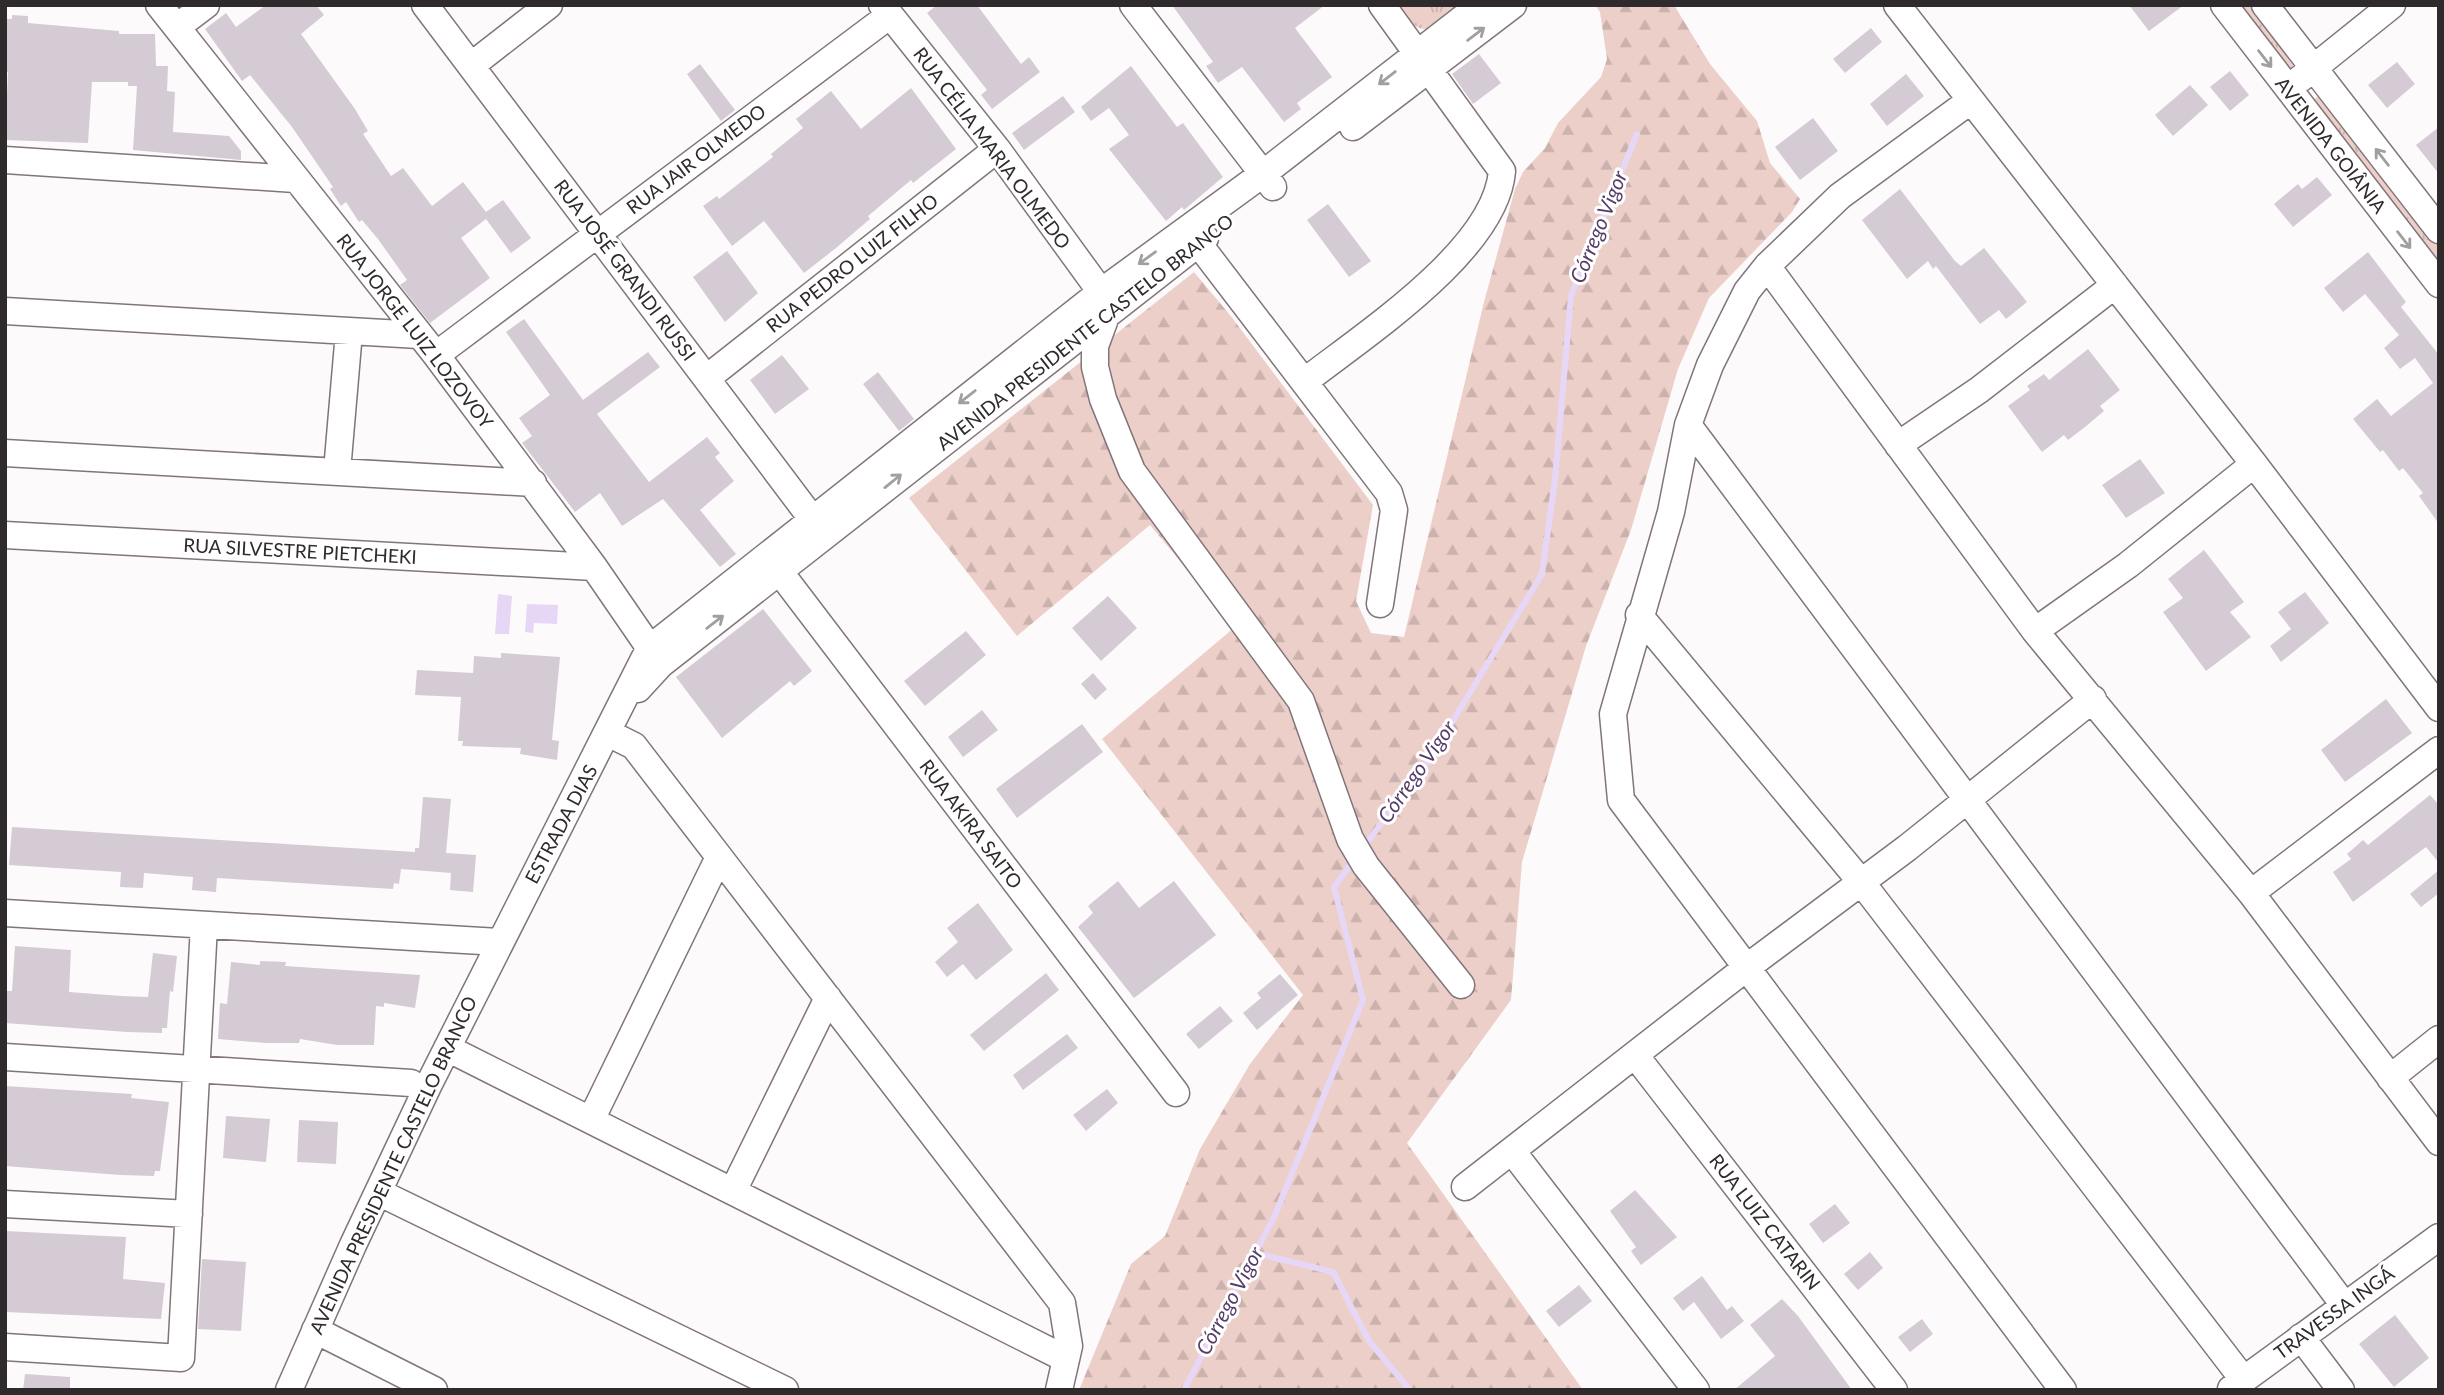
<svg xmlns="http://www.w3.org/2000/svg" width="2444" height="1395" viewBox="0 0 2444 1395" font-family="Lato,sans-serif">
	<defs>
		<pattern id="grass-tufts" width="24" height="20" patternUnits="userSpaceOnUse" patternTransform="scale(1.75)"><rect width="24" height="20" fill="#edcfc9"/><path d="M3 7l-1-3M5 7V3M7 7l1-3M15 17l-1-3M17 17v-4M19 17l1-3" fill="none" stroke="#ccb2ad"/></pattern>
		<pattern id="forest-firs" width="22" height="20" patternUnits="userSpaceOnUse" patternTransform="scale(1.75)"><rect width="22" height="20" fill="#edcfc9"/><path d="M5 1l3.5 6h-7zM16 11l3.5 6h-7z" fill="#ccb2ad"/></pattern>
	</defs>
	<rect width="100%" height="100%" fill="#fdfafc"/>
	<path fill="url(#grass-tufts)" d="M 1397,5 L 1460,5 C 1428,31 1425,43 1397,5 Z
		M 2232,5 L 2255,5 L 2297,62 L 2287,71 Z
		M 2321,94 L 2325,95 L 2439,243 L 2439,275 L 2311,102 Z"/>
	<path fill="url(#forest-firs)" d="M 1595,5 L 1674,5 L 1710,64 L 1757,121 L 1770,163 L 1800,199 L 1792,212 L 1709,298 L 1678,369 L 1631,530 L 1586,646 L 1522,862 L 1511,1000 L 1407,1143 L 1583,1390 L 1079,1390 L 1131,1264 L 1165,1236 L 1200,1149 L 1250,1064 L 1303,995 L 1102,739 L 1235,627 L 1150,525 L 1017,636 L 909,498 L 1194,272 L 1230,315 L 1373,505 L 1356,601 L 1371,633 L 1404,637 L 1484,302 L 1515,189 L 1523,172 L 1545,148 L 1558,123 L 1601,77 L 1607,59 L 1600,12 Z"/>
	<path fill="#e7d7f7" d="M 498,594 L 512,596 L 509,634 L 495,634 Z
		M 527,604 L 558,605 L 557,624 L 534,623 L 533,633 L 525,632 Z"/>
	<g fill="none" stroke-linecap="round" stroke-linejoin="round">
		<path stroke="#e7d7f7" stroke-width="6" d="M 1363,848 L 1429,760 L 1542,574 L 1555,480 L 1571,296 L 1637,134
			M 1255,1253 L 1333,1272 L 1369,1341 L 1410,1390
			M 1184,1390 L 1275,1215 L 1363,1000 L 1334,887 L 1354,860"/>
	</g>
	<path fill="#d5cbd4" d="M 266,5 L 316,5 L 324,15 L 301,34 L 355,109 L 368,131 L 363,134 L 391,176 L 403,168 L 432,206 L 463,182 L 486,212 L 503,200 L 531,238 L 511,253 L 486,219 L 461,238 L 490,278 L 430,323 L 400,285 L 407,280 L 378,239 L 362,220 L 359,222 L 346,202 L 341,206 L 330,189 L 333,187 L 292,127 L 250,75 L 242,81 L 205,29 L 226,13 L 236,27 Z
		M 937,5 L 977,5 L 1021,64 L 1029,57 L 1040,72 L 992,109 L 981,95 L 987,90 L 927,13 Z
		M 1172,5 L 1325,5 L 1295,28 L 1332,77 L 1297,103 L 1301,109 L 1284,122 L 1242,67 L 1218,83 L 1206,66 L 1213,62 Z
		M 2129,5 L 2184,5 L 2149,31 Z
		M 12,15 L 28,16 L 28,23 L 119,31 L 119,34 L 155,34 L 156,66 L 168,66 L 167,91 L 175,92 L 173,132 L 229,136 L 241,151 L 241,160 L 133,150 L 137,86 L 128,86 L 128,82 L 92,82 L 88,143 L 5,140 L 8,72 L 5,72 L 5,19 L 12,19 Z
		M 1871,28 L 1882,42 L 1845,73 L 1833,59 Z
		M 1479,54 L 1501,83 L 1473,104 L 1452,74 Z
		M 2397,62 L 2415,84 L 2387,108 L 2368,85 Z
		M 700,64 L 735,110 L 721,121 L 687,74 Z
		M 1131,66 L 1177,127 L 1183,123 L 1223,177 L 1184,210 L 1182,207 L 1166,221 L 1109,149 L 1129,135 L 1109,108 L 1091,121 L 1081,107 Z
		M 2230,71 L 2249,95 L 2230,111 L 2210,87 Z
		M 1906,74 L 1924,96 L 1887,126 L 1870,104 Z
		M 2190,85 L 2208,105 L 2173,136 L 2155,115 Z
		M 911,88 L 956,149 L 913,183 L 911,180 L 868,216 L 870,219 L 836,248 L 804,273 L 764,221 L 732,246 L 703,206 L 717,196 L 719,199 L 773,157 L 771,154 L 803,128 L 796,119 L 831,91 L 861,129 Z
		M 1063,96 L 1075,112 L 1024,150 L 1012,133 Z
		M 1813,118 L 1838,151 L 1800,180 L 1775,147 Z
		M 2439,127 L 2439,174 L 2416,145 Z
		M 2317,177 L 2332,195 L 2293,227 L 2274,204 L 2298,184 L 2302,189 Z
		M 1900,189 L 1955,261 L 1961,266 L 1984,248 L 2027,302 L 2006,319 L 1999,310 L 1980,324 L 1936,266 L 1933,269 L 1928,261 L 1907,279 L 1862,220 Z
		M 1328,204 L 1371,261 L 1349,277 L 1307,220 Z
		M 727,251 L 758,293 L 725,322 L 693,277 Z
		M 2368,252 L 2406,302 L 2401,307 L 2439,355 L 2439,524 L 2419,496 L 2423,493 L 2403,468 L 2399,471 L 2383,450 L 2380,452 L 2353,419 L 2377,399 L 2391,416 L 2433,383 L 2415,358 L 2400,369 L 2384,348 L 2399,335 L 2365,294 L 2343,312 L 2324,288 Z
		M 524,319 L 583,400 L 648,352 L 660,367 L 597,414 L 649,482 L 707,437 L 720,453 L 715,457 L 734,481 L 700,510 L 736,554 L 720,567 L 663,499 L 622,526 L 600,493 L 575,512 L 522,443 L 532,436 L 519,418 L 550,395 L 506,332 Z
		M 2088,349 L 2120,390 L 2100,406 L 2104,411 L 2085,427 L 2068,440 L 2064,435 L 2042,452 L 2008,406 L 2030,390 L 2027,386 L 2044,374 L 2049,380 Z
		M 782,355 L 809,389 L 775,414 L 750,380 Z
		M 878,372 L 914,419 L 899,431 L 863,384 Z
		M 2140,459 L 2165,493 L 2126,518 L 2102,485 Z
		M 2204,550 L 2244,602 L 2230,612 L 2251,637 L 2206,671 L 2163,612 L 2183,598 L 2168,579 Z
		M 2305,592 L 2329,623 L 2281,662 L 2270,646 L 2291,629 L 2278,612 Z
		M 1108,596 L 1137,628 L 1101,661 L 1072,628 Z
		M 763,609 L 812,671 L 794,686 L 790,681 L 722,738 L 676,677 Z
		M 966,631 L 986,655 L 925,706 L 904,681 Z
		M 501,653 L 560,657 L 552,740 L 559,741 L 557,760 L 520,754 L 521,748 L 462,746 L 463,741 L 458,741 L 461,697 L 415,695 L 417,670 L 473,673 L 474,656 L 501,658 Z
		M 1093,673 L 1107,689 L 1095,700 L 1081,684 Z
		M 2386,699 L 2412,733 L 2345,782 L 2321,750 Z
		M 982,710 L 998,730 L 963,757 L 948,737 Z
		M 1082,724 L 1103,752 L 1017,818 L 996,789 Z
		M 2430,795 L 2439,805 L 2439,863 L 2426,847 L 2353,902 L 2333,872 L 2351,859 L 2347,854 L 2363,840 L 2368,845 Z
		M 423,797 L 451,799 L 446,853 L 476,855 L 473,892 L 450,890 L 451,873 L 401,869 L 399,884 L 394,883 L 393,889 L 217,878 L 216,892 L 192,890 L 193,877 L 144,873 L 143,888 L 120,887 L 121,872 L 9,865 L 12,827 L 415,852 L 415,848 L 419,848 Z
		M 2439,870 L 2439,893 L 2421,907 L 2410,894 Z
		M 1118,881 L 1139,908 L 1174,881 L 1216,935 L 1134,998 L 1078,927 L 1093,913 L 1088,906 Z
		M 978,903 L 1013,950 L 976,980 L 963,964 L 947,977 L 935,962 L 958,942 L 947,928 Z
		M 15,946 L 71,950 L 69,992 L 121,996 L 148,997 L 153,953 L 177,956 L 173,992 L 170,991 L 167,1028 L 162,1028 L 162,1033 L 127,1032 L 5,1023 L 7,991 L 12,991 Z
		M 260,961 L 286,962 L 285,966 L 420,975 L 415,1008 L 384,1003 L 384,1007 L 376,1006 L 374,1045 L 337,1045 L 300,1039 L 299,1043 L 265,1043 L 218,1039 L 220,1003 L 227,1004 L 231,962 L 260,965 Z
		M 1046,973 L 1059,990 L 984,1051 L 970,1035 Z
		M 1280,974 L 1298,995 L 1257,1030 L 1243,1013 L 1261,998 L 1257,993 Z
		M 1220,1006 L 1233,1021 L 1199,1049 L 1186,1034 Z
		M 1067,1034 L 1078,1048 L 1023,1090 L 1013,1075 Z
		M 5,1086 L 132,1094 L 131,1098 L 169,1102 L 160,1171 L 155,1171 L 154,1176 L 120,1175 L 5,1166 Z
		M 1107,1089 L 1118,1103 L 1086,1131 L 1073,1115 Z
		M 226,1116 L 270,1119 L 266,1162 L 223,1158 Z
		M 299,1120 L 338,1122 L 336,1164 L 297,1162 Z
		M 1635,1190 L 1677,1237 L 1641,1265 L 1631,1251 L 1636,1247 L 1610,1211 Z
		M 1835,1204 L 1850,1223 L 1823,1243 L 1809,1224 Z
		M 5,1231 L 126,1237 L 123,1279 L 165,1283 L 161,1319 L 5,1312 Z
		M 1870,1252 L 1883,1268 L 1858,1290 L 1844,1274 Z
		M 202,1259 L 246,1262 L 241,1331 L 198,1329 Z
		M 1702,1276 L 1727,1310 L 1732,1306 L 1744,1321 L 1721,1339 L 1694,1302 L 1683,1311 L 1673,1298 Z
		M 1579,1285 L 1592,1301 L 1559,1327 L 1546,1311 Z
		M 1782,1299 L 1798,1316 L 1852,1390 L 1734,1390 L 1775,1356 L 1750,1325 Z
		M 2395,1315 L 2429,1358 L 2394,1387 L 2359,1344 Z
		M 1922,1319 L 1933,1334 L 1910,1352 L 1898,1337 Z
		M 25,1374 L 70,1377 L 70,1390 L 23,1390 Z"/>
	<g fill="none" stroke-linecap="round" stroke-linejoin="round">
		<defs>
			<path id="minor" d="M 159,5 L 436,355 L 594,567 L 660,663
				M 425,5 L 822,532
				M 882,5 L 997,149 L 1101,292 L 1108,311 L 1095,346 L 1095,367 L 1103,399 L 1132,471 L 1301,701 L 1350,839 L 1366,866 L 1461,985
				M 1133,5 L 1273,187
				M 1897,5 L 2254,464 L 2439,708
				M 2224,5 L 2439,284
				M 2265,5 L 2439,230
				M 177,27 L 206,5
				M 472,65 L 549,5
				M 2300,79 L 2392,5
				M 1970,101 L 1840,196 L 1767,266 L 1747,291 L 1710,365 L 1688,425 L 1671,512 L 1613,714 L 1621,800 L 2063,1390
				M 1353,127 L 1513,5
				M 5,160 L 295,179
				M 1198,243 L 1389,493 L 1394,510 L 1380,604
				M 1767,266 L 2035,631 L 2251,893 L 2439,1142
				M 5,311 L 419,335
				M 436,355 L 890,15
				M 707,378 L 997,149
				M 1304,382 C 1364,335 1496,250 1502,171 L 1382,5
				M 1688,425 L 2344,1305
				M 1898,445 L 1979,390 L 2115,285
				M 5,453 L 533,483
				M 337,471 L 349,332
				M 5,535 L 594,567
				M 770,559 L 1176,1093
				M 1639,615 L 1862,883 L 2243,1379
				M 2035,631 L 2128,565 L 2254,464
				M 638,689 L 661,664 L 1205,238
				M 608,733 L 634,746 L 1062,1303 L 1069,1346 L 1059,1390
				M 2251,893 L 2439,750
				M 5,913 L 499,942
				M 447,1048 L 1066,1359
				M 1635,1055 L 1894,1390
				M 5,1057 L 411,1083
				M 2390,1078 L 2439,1039
				M 591,1120 L 719,857
				M 1512,1151 L 1696,1390
				M 1465,1187 L 1746,968 L 1907,848 L 2093,699
				M 733,1191 L 828,998
				M 378,1192 L 785,1390
				M 5,1204 L 189,1214
				M 315,1330 L 434,1390
				M 2301,1337 L 2341,1390
				M 5,1347 L 181,1358 L 204,925
				M 2231,1389 L 2439,1237
				M 289,1390 L 353,1245 L 428,1086 L 649,649 L 1101,292 L 1264,173 L 1480,5"/>
		</defs>
		<use href="#minor" stroke="#81757a" stroke-width="29"/>
		<use href="#minor" stroke="#fff" stroke-width="26"/>
	</g>
	<defs><path id="oneway-shaft" d="M-6 0H5M1.5-3L5.5 0L1.5 3" fill="none" stroke-width="1.6" stroke-linecap="round" stroke-linejoin="round" transform="scale(1.75)"/></defs>
	<g stroke="#a19fa0">
		<use href="#oneway-shaft" transform="translate(1476 34) rotate(-37)"/>
		<use href="#oneway-shaft" transform="translate(2265 59) rotate(52)"/>
		<use href="#oneway-shaft" transform="translate(1387 78) rotate(142)"/>
		<use href="#oneway-shaft" transform="translate(2382 157) rotate(-128)"/>
		<use href="#oneway-shaft" transform="translate(2404 240) rotate(52)"/>
		<use href="#oneway-shaft" transform="translate(1147 258) rotate(144)"/>
		<use href="#oneway-shaft" transform="translate(967 397) rotate(142)"/>
		<use href="#oneway-shaft" transform="translate(893 481) rotate(-39)"/>
		<use href="#oneway-shaft" transform="translate(715 622) rotate(-38)"/>
	</g>
	<g text-anchor="middle" stroke-width="6" stroke-linejoin="round" paint-order="stroke">
		<g font-size="19" fill="#2f2a2c" stroke="#fff">
			<text transform="translate(2331 145) rotate(52)" y="7">AVENIDA GOIÂNIA</text>
			<text transform="translate(992 148) rotate(53)" y="7">RUA CÉLIA MARIA OLMEDO</text>
			<text transform="translate(696 159) rotate(-37)" y="7">RUA JAIR OLMEDO</text>
			<text transform="translate(852 263) rotate(-38)" y="7">RUA PEDRO LUIZ FILHO</text>
			<text transform="translate(625 270) rotate(53)" y="7">RUA JOSÉ GRANDI RUSSI</text>
			<text transform="translate(415 331) rotate(52)" y="7">RUA JORGE LUIZ LOZOVOY</text>
			<text transform="translate(1085 332) rotate(-38)" y="7">AVENIDA PRESIDENTE CASTELO BRANCO</text>
			<text transform="translate(300 551) rotate(3)" y="7">RUA SILVESTRE PIETCHEKI</text>
			<text transform="translate(561 824) rotate(-62)" y="7">ESTRADA DIAS</text>
			<text transform="translate(971 824) rotate(53)" y="7">RUA AKIRA SAITO</text>
			<text transform="translate(393 1165) rotate(-65)" y="7">AVENIDA PRESIDENTE CASTELO BRANCO</text>
			<text transform="translate(1765 1222) rotate(52)" y="7">RUA LUIZ CATARIN</text>
			<text transform="translate(2334 1313) rotate(-36)" y="7">TRAVESSA INGÁ</text>
		</g>
		<g font-size="21" font-style="italic" fill="#543d68" stroke="#fff">
			<text transform="translate(1599 227) rotate(-68)" y="7">Córrego Vigor</text>
			<text transform="translate(1417 772) rotate(-55)" y="7">Córrego Vigor</text>
			<text transform="translate(1230 1301) rotate(-62)" y="7">Córrego Vigor</text>
		</g>
	</g>
	<rect width="2444" height="1395" fill="none" stroke="#2f2a2c" stroke-width="14"/>
</svg>
